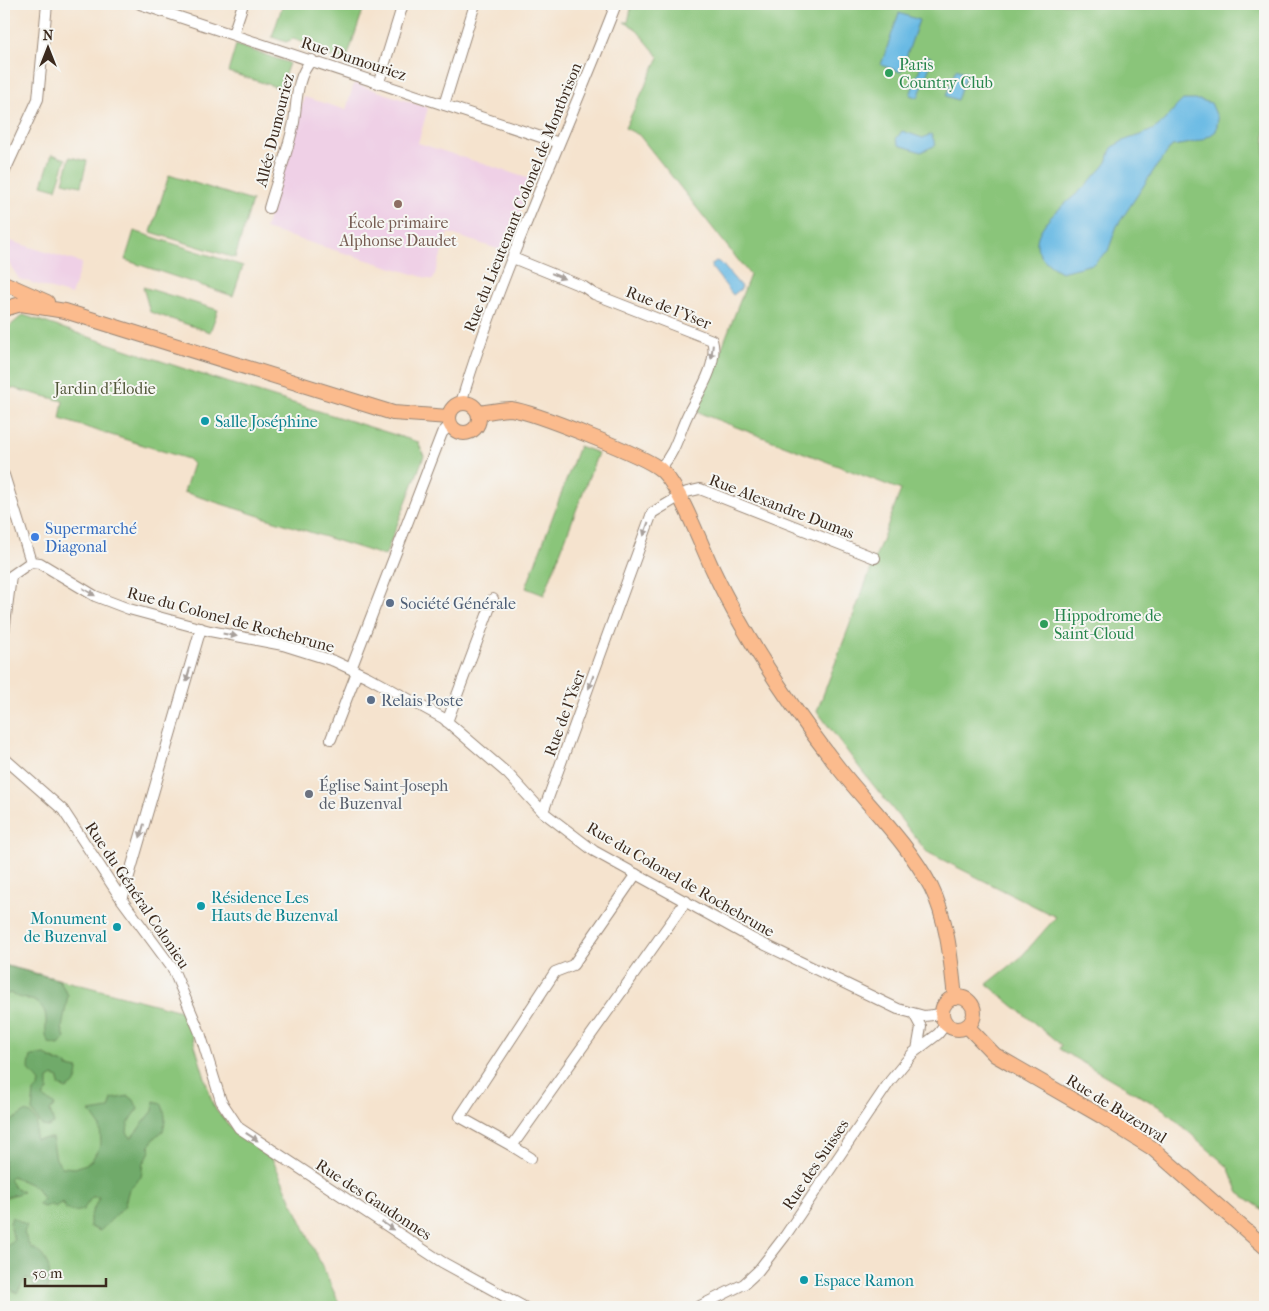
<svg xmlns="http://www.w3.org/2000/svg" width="1269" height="1311" viewBox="0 0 1269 1311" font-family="'IM FELL French Canon',serif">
	<rect width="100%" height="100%" fill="#f6f6f2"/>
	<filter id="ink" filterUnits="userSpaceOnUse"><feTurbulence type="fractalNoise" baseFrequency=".02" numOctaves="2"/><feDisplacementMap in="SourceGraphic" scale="10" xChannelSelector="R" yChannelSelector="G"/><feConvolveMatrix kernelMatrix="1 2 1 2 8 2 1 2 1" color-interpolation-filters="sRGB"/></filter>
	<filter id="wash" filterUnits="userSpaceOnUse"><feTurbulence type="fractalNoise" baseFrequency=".0096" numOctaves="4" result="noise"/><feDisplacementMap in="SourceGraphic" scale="20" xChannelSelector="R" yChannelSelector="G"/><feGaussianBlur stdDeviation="1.12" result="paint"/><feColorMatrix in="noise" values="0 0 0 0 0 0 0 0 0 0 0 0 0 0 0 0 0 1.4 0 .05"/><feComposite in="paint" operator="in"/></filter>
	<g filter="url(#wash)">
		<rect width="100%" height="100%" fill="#f5e3ce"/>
		<path fill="#efd0e6" d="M 354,83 L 428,108 L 418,143 L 533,180 L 504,251 L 448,233 L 433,280 L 265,229 L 304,97 L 346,110 Z
			M 4,239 L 82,263 L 71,295 L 19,279 L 4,255 Z"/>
		<path fill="#8ac57a" stroke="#62784c" d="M 283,4 L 365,4 L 346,61 L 329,56 L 327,50 L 293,39 L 286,42 L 272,37 Z
			M 632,4 L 1265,4 L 1265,1211 L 1239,1193 L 1228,1167 L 1163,1109 L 1059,1049 L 1061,1045 L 987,984 L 1020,958 L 1056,917 L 927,852 L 862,771 L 817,711 L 901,490 L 697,412 L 750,275 L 639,135 L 625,128 L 659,57 L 635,28 L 624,22 L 628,22 Z
			M 236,45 L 289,63 L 280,88 L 228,72 Z
			M 52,154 L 66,159 L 56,189 L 42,185 Z
			M 70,157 L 87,161 L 81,186 L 63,182 Z
			M 169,175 L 252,201 L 235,258 L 151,232 Z
			M 134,231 L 243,266 L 233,296 L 125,260 Z
			M 143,287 L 218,310 L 210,332 L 150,312 Z
			M 23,315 L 197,373 L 418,442 L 424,456 L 385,556 L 184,492 L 193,464 L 188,459 L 60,419 L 63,401 L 4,386 L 4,331 Z
			M 579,446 L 598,453 L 544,595 L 526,588 Z
			M 4,965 L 185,1012 L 213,1105 L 231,1128 L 269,1152 L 341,1307 L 4,1307 Z"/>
		<path fill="#6faa6a" stroke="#556a44" d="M 4,965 L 59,980 L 68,995 L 62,1028 L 65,1038 L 59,1045 L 49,1043 C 41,1032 52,1016 40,1005 C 32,997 19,1000 10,993 L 4,996 Z
			M 45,1055 L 58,1062 L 67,1064 L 67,1067 L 78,1069 C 77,1080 76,1085 66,1089 L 59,1085 L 59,1078 L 53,1076 L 48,1079 L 48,1090 L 43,1097 L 55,1105 L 50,1111 L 54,1124 L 48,1127 L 42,1126 L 32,1111 L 34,1092 L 39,1087 L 40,1082 C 32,1069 26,1078 31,1056 Z
			M 129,1096 L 134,1100 L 138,1109 L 128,1124 L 127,1132 L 131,1138 L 153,1111 L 154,1101 L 161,1103 C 166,1114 166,1120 163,1131 L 155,1137 L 149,1146 L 151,1150 L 143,1163 L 141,1177 L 129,1189 L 124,1207 L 100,1231 L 90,1227 L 90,1217 L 99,1197 L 92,1197 L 83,1210 L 74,1212 L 66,1209 L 62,1202 L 55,1207 L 51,1205 L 43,1207 L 38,1204 L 43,1199 L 36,1187 L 12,1176 L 9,1179 L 13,1186 L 23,1192 L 4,1198 L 4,1126 L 25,1112 L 31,1114 L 37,1122 L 35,1139 L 52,1138 L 56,1159 L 62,1167 L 75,1168 L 86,1164 L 92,1160 L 101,1144 L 100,1126 L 90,1112 L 109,1109 L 112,1099 Z
			M 12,1217 L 27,1225 L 24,1233 L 30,1247 C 46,1253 54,1272 47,1289 L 34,1288 L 31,1280 L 26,1278 L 17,1293 C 0,1286 4,1265 4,1248 L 14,1241 L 10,1223 Z"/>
		<path fill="#69bae4" stroke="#527281" d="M 899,13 L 919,20 L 901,72 L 881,65 Z
			M 925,55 L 933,58 L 918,98 L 910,95 Z
			M 956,69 L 967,73 L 957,100 L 946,96 Z
			M 1183,100 L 1200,100 L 1211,103 L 1218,119 L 1216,131 C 1203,142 1188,144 1172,146 L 1156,167 L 1117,226 L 1108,251 L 1093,264 L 1061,272 C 1004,241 1063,209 1086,185 C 1092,178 1102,170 1107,162 C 1109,158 1109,152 1112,148 C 1124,137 1143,137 1157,127 C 1166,120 1174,108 1183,100 Z
			M 902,131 L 923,138 L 931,134 L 936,145 L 921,152 L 899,145 L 896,139 Z
			M 716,261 L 721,263 L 742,288 L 733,295 L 712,268 L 712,264 Z"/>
	</g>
	<g filter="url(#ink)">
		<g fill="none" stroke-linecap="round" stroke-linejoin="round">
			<defs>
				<path id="minor" d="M 140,4 L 559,143
					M 233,34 L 243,4
					M 379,82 L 403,4
					M 444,105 L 475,4
					M 4,173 L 38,99 L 47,4
					M 269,208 C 277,180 288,151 294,122 C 297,102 296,76 312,60
					M 513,258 L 584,287 L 594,294 L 712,340 C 719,363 700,391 690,410 C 679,430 677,451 660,468
					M 461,403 C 502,266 565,137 616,4
					M 4,475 L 31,562
					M 11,576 L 31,562 L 40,563 L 95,596 L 129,609 L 210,631 L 283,645 L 334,661 L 368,677 L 443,718 L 508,774 L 543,812 L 594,851 L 753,939 L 898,1009 L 924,1016 L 942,1014
					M 4,632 L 11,576
					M 351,669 L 442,433 L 450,425
					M 447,722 L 493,599
					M 331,739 L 357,672
					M 4,758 L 63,810 L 122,900 L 173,969 L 200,1033 L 221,1101 L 239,1128 L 442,1262 L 524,1307
					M 543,812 L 652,513 L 687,492 L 700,489 L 875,558
					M 636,874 L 573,965 L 555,972 L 460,1117 L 512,1146 L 686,901
					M 122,900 L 201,628
					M 914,1014 L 921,1027 L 917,1050
					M 512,1146 L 531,1158
					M 698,1307 L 744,1284 L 758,1271 L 785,1236 L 890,1081 L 913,1053 L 938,1034 L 946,1024"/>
				<path id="major" d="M 4,283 L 47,302
					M 4,309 L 21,304 L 65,311 L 393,413 L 449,417
					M449 418a15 15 0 1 1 30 0a15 15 0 1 1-30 0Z
					M 479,413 C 489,412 501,409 511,409 C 533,412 646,456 661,470 C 680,487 701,545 713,570 C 745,639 788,702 834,762 C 865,803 907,841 931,887 C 948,921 951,961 955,998
					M942 1013a16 16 0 1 1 32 0a16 16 0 1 1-32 0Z
					M 967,1026 L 995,1055 L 1101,1116 L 1152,1148 L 1265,1247"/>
			</defs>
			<use href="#minor" stroke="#988676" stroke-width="12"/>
			<use href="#major" stroke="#988676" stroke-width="16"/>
			<use href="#minor" stroke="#fff" stroke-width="10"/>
			<use href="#major" stroke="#fbbb8d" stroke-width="14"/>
		</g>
		<defs><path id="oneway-solid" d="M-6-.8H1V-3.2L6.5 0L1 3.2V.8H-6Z" transform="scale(1.25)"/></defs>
		<g fill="#a79f9a">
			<use href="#oneway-solid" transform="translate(558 276) rotate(23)"/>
			<use href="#oneway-solid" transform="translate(712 352) rotate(97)"/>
			<use href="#oneway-solid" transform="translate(646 529) rotate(109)"/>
			<use href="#oneway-solid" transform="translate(89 592) rotate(31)"/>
			<use href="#oneway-solid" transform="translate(230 635) rotate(11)"/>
			<use href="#oneway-solid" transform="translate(188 675) rotate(106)"/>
			<use href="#oneway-solid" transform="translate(591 682) rotate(110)"/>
			<use href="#oneway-solid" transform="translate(142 831) rotate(106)"/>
			<use href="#oneway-solid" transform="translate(252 1137) rotate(33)"/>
			<use href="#oneway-solid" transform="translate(388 1226) rotate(34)"/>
		</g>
	</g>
	<g fill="#2e9e5b" stroke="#f6f6f2" stroke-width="2">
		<circle cx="889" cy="73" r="5"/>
		<circle cx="1044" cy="624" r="5"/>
	</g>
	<circle fill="#8d6e63" stroke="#f6f6f2" stroke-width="2" cx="398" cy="204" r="5"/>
	<g fill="#0f9aa8" stroke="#f6f6f2" stroke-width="2">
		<circle cx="205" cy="421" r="5"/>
		<circle cx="201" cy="906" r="5"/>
		<circle cx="117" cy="927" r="5"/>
		<circle cx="804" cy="1280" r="5"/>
	</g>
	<circle fill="#3f7fe0" stroke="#f6f6f2" stroke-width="2" cx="35" cy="537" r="5"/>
	<g fill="#5c6f8a" stroke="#f6f6f2" stroke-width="2">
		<circle cx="390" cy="603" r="5"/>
		<circle cx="371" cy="700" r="5"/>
	</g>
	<circle fill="#6b7280" stroke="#f6f6f2" stroke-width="2" cx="309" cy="794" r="5"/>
	<g text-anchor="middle" stroke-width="4" stroke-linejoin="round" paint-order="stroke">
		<g font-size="16" fill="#3b2a1e" stroke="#f6f6f2">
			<text transform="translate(354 58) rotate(18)" y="6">Rue Dumouriez</text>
			<text transform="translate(274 130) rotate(-76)" y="6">Allée Dumouriez</text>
			<text transform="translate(522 197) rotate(-68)" y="6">Rue du Lieutenant Colonel de Montbrison</text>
			<text transform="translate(669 307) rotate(22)" y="6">Rue de l'Yser</text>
			<text transform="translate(782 506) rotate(21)" y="6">Rue Alexandre Dumas</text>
			<text transform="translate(231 619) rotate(15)" y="6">Rue du Colonel de Rochebrune</text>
			<text transform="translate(564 713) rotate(-70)" y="6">Rue de l'Yser</text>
			<text transform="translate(681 879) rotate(30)" y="6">Rue du Colonel de Rochebrune</text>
			<text transform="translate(138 895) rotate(56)" y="6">Rue du Général Colonieu</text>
			<text transform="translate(1117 1108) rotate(32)" y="6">Rue de Buzenval</text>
			<text transform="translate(815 1164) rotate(-56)" y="6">Rue des Suisses</text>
			<text transform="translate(374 1199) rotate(33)" y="6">Rue des Gaudonnes</text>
		</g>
		<g font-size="16" fill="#27864d" stroke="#f6f6f2" text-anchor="start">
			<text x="899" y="70">Paris<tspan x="899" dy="18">Country Club</tspan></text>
			<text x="1054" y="621">Hippodrome de<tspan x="1054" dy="18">Saint-Cloud</tspan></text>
		</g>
		<g font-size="16" fill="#785e54" stroke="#f6f6f2">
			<text x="398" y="228">École primaire<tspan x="398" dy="18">Alphonse Daudet</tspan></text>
		</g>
		<g font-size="16" fill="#53583a" stroke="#f6f6f2">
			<text x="105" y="394">Jardin d'Élodie</text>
		</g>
		<g font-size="16" fill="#0d838f" stroke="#f6f6f2" text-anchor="start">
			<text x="215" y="427">Salle Joséphine</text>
			<text x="211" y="903">Résidence Les<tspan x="211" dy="18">Hauts de Buzenval</tspan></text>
			<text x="107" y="924" text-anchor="end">Monument<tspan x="107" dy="18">de Buzenval</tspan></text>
			<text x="814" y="1286">Espace Ramon</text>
		</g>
		<g font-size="16" fill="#366cbe" stroke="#f6f6f2" text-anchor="start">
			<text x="45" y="534">Supermarché<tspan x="45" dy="18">Diagonal</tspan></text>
		</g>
		<g font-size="16" fill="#4e5e75" stroke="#f6f6f2" text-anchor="start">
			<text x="400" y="609">Société Générale</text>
			<text x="381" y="706">Relais Poste</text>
		</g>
		<g font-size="16" fill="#5b616d" stroke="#f6f6f2" text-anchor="start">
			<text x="319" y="791">Église Saint-Joseph<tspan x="319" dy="18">de Buzenval</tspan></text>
		</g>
	</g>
	<rect width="1269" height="1311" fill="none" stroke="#f6f6f2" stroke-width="20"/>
	<g transform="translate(48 48)" stroke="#f6f6f2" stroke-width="4" paint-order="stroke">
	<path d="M0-4L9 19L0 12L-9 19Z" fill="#3b2a1e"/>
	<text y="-8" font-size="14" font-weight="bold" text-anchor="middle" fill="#3b2a1e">N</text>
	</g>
	<path d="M25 1278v8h81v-8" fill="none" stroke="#3b2a1e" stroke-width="2.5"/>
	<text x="32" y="1278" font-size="15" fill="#3b2a1e" stroke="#f6f6f2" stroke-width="4" paint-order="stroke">50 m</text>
</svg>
